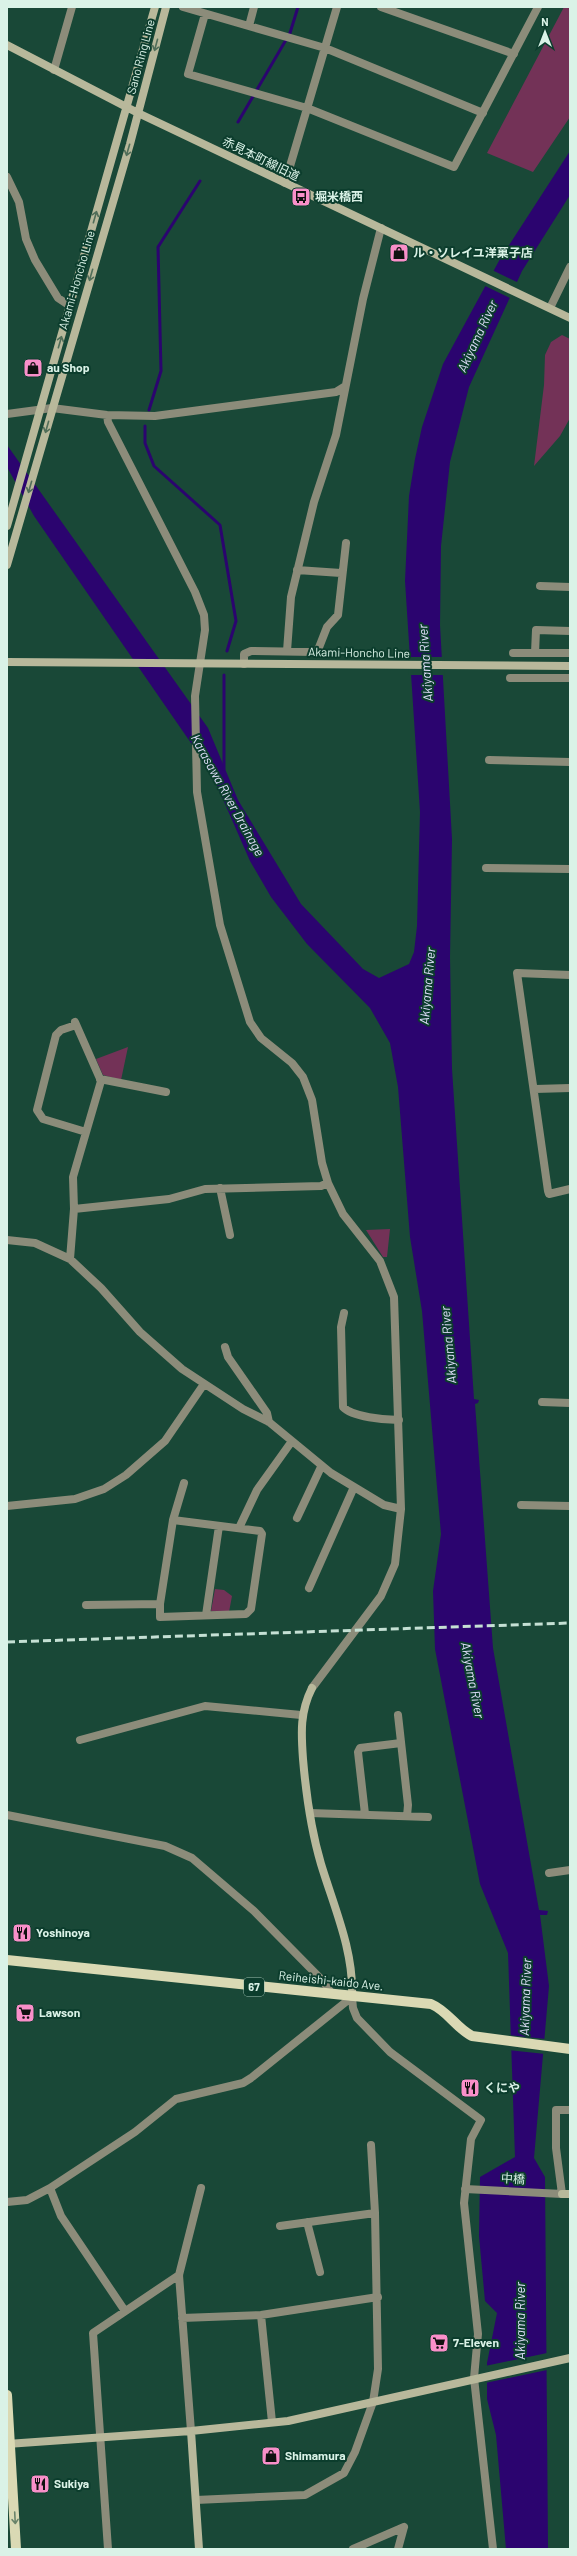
<svg xmlns="http://www.w3.org/2000/svg" width="577" height="2556" viewBox="0 0 577 2556" font-family="Barlow,'Noto Sans JP',sans-serif">
	<rect width="100%" height="100%" fill="#194837"/>
	<path fill="#733257" d="M 564,7 L 570,7 L 570,117 L 533,172 L 487,153 Z
		M 562,335 L 570,339 L 570,418 L 560,436 L 534,466 L 544,385 L 545,355 L 551,342 Z
		M 128,1047 L 121,1080 L 103,1075 L 96,1059 Z
		M 390,1229 L 387,1257 L 383,1257 L 366,1230 Z
		M 215,1589 L 224,1590 L 232,1596 L 229,1612 L 211,1611 Z"/>
	<path fill="#2b046f" d="M 570,151 L 570,195 L 522,271 L 469,387 L 450,462 L 441,546 L 440,625 L 452,839 L 450,957 L 452,1069 L 474,1399 L 479,1400 L 478,1403 L 475,1404 L 493,1648 L 539,1910 L 548,1911 L 547,1915 L 540,1915 L 549,1986 L 534,2158 L 545,2177 L 548,2549 L 506,2549 L 496,2435 L 487,2399 L 487,2363 L 497,2313 L 485,2301 L 479,2236 L 480,2177 L 515,2157 L 508,1953 L 480,1884 L 435,1649 L 433,1591 L 441,1534 L 422,1311 L 410,1237 L 398,1087 L 390,1043 L 370,1008 L 307,944 L 271,897 L 250,861 L 211,772 L 34,516 L 7,467 L 7,445 L 208,728 L 238,800 L 301,904 L 363,969 L 379,978 L 409,964 L 414,952 L 417,926 L 420,812 L 405,581 L 409,496 L 415,459 L 422,427 L 443,364 L 500,259 Z"/>
	<path fill="#194837" d="M 492,270 L 519,283 L 512,299 L 483,285 Z
		M 408,657 L 444,657 L 445,675 L 409,675 Z
		M 508,2035 L 546,2039 L 545,2054 L 508,2050 Z
		M 547,2353 L 547,2370 L 485,2383 L 485,2366 Z"/>
	<g fill="none" stroke-linecap="round" stroke-linejoin="round">
		<path stroke="#2b046f" stroke-width="3" d="M 238,122 L 290,33 L 298,7
			M 149,410 L 161,371 L 158,247 L 200,181
			M 145,426 L 145,443 L 154,466 L 220,525 L 236,621 L 227,651
			M 224,769 L 224,675"/>
		<path stroke="#8c8c7a" stroke-width="8" d="M 183,7 L 325,48 L 483,113
			M 381,7 L 514,54
			M 205,14 L 188,74 L 307,108 L 454,167 L 538,7
			M 249,26 L 254,7
			M 54,70 L 72,7
			M 7,177 L 19,202 L 26,239 L 35,260 L 58,298 L 70,306
			M 285,183 L 337,7
			M 550,308 L 570,267
			M 7,414 L 52,408 L 107,415 L 155,416 L 336,392 L 344,387
			M 107,415 L 108,422 L 195,592 L 204,615 L 205,630 L 195,696 L 197,792 L 220,925 L 250,1022 L 261,1038 L 292,1063 L 303,1077 L 312,1100 L 322,1163 L 328,1183 L 343,1214 L 380,1261 L 394,1297 L 401,1509 L 395,1564 L 381,1596 L 312,1688
			M 297,570 L 341,573
			M 540,586 L 570,587
			M 287,651 L 291,597 L 314,502 L 336,435 L 363,299 L 381,228
			M 513,653 L 570,653
			M 535,653 L 536,630 L 570,631
			M 244,664 L 244,654 L 251,651 L 315,652 L 318,650 L 327,627 L 338,615 L 346,543
			M 510,678 L 570,678
			M 489,760 L 570,762
			M 486,868 L 570,869
			M 570,975 L 517,973 L 548,1191 L 549,1194 L 570,1189
			M 76,1025 L 61,1030 L 56,1035 L 37,1110 L 43,1119 L 86,1132
			M 100,1079 L 166,1092
			M 535,1089 L 570,1088
			M 220,1188 L 230,1235
			M 74,1209 L 169,1199 L 205,1189 L 321,1186 L 328,1183
			M 7,1240 L 35,1243 L 70,1259 L 101,1288 L 140,1332 L 182,1369 L 243,1409 L 269,1422 L 331,1473 L 384,1505 L 401,1509
			M 70,1259 L 74,1209 L 73,1177 L 101,1081 L 75,1022
			M 344,1313 L 341,1327 L 343,1407 C 352,1417 385,1420 399,1420
			M 225,1347 L 228,1357 L 267,1413 L 269,1422
			M 542,1402 L 570,1403
			M 521,1505 L 570,1506
			M 7,1506 L 75,1499 L 104,1489 L 126,1475 L 165,1441 L 204,1384
			M 297,1518 L 321,1467
			M 173,1520 L 260,1531 L 262,1534 L 251,1609 L 246,1614 L 160,1617 L 160,1604 Z
			M 173,1520 L 184,1483
			M 239,1528 L 257,1490 L 292,1441
			M 309,1588 L 354,1487
			M 86,1605 L 160,1604
			M 206,1615 L 219,1526
			M 398,1715 L 408,1805 L 407,1816
			M 80,1740 L 205,1706 L 301,1715
			M 310,1813 L 428,1817
			M 365,1814 L 358,1752 L 360,1748 L 401,1743
			M 7,1815 L 165,1846 L 192,1858 L 254,1911 L 323,1981 L 332,1994
			M 549,1873 L 570,1870
			M 352,1997 L 353,2008 L 357,2018 L 390,2052 L 481,2120 L 471,2139 L 464,2203 L 478,2334 L 474,2378 L 493,2549
			M 50,2188 L 61,2216 L 125,2311
			M 465,2189 L 562,2194 L 556,2148 L 556,2110 L 570,2110
			M 7,2202 L 27,2200 L 50,2188 L 135,2132 L 176,2099 L 243,2083 L 251,2078 L 352,1997
			M 307,2222 L 320,2272
			M 280,2226 L 375,2213
			M 261,2315 L 272,2422
			M 182,2318 L 261,2315 L 378,2297
			M 191,2431 L 179,2275 L 201,2188
			M 196,2500 L 305,2495 L 344,2473 L 355,2452 L 373,2402 L 378,2369 L 375,2213 L 371,2145
			M 108,2549 L 93,2333 L 179,2275
			M 353,2549 L 404,2527
			M 398,2549 L 404,2527"/>
		<path stroke="#b8b89b" stroke-width="8" d="M 7,45 L 138,113 L 570,318
			M 7,526 L 155,7
			M 7,565 L 130,144 L 166,7
			M 7,662 L 570,666
			M 312,1688 C 300,1712 301,1732 303,1759 C 306,1794 311,1830 321,1864 C 334,1907 354,1951 352,1997
			M 562,2194 L 570,2194
			M 191,2431 L 199,2549
			M 7,2444 L 191,2431 L 288,2421 L 570,2358"/>
		<path stroke="#dad9b4" stroke-width="10" d="M 7,1960 L 431,2004 C 448,2011 456,2028 472,2036 L 570,2049
			M 7,2395 L 16,2549"/>
		<path stroke="#c5e0d4" stroke-width="3" stroke-dasharray="8 4" stroke-linecap="butt" d="M 7,1642 L 570,1623"/>
	</g>
	<defs><path id="oneway-shaft" d="M-6 0H5M1.5-3L5.5 0L1.5 3" fill="none" stroke-width="1.6" stroke-linecap="round" stroke-linejoin="round"/></defs>
	<g stroke="#516e59">
		<use href="#oneway-shaft" transform="translate(156 45) rotate(105)"/>
		<use href="#oneway-shaft" transform="translate(128 150) rotate(106)"/>
		<use href="#oneway-shaft" transform="translate(95 217) rotate(-74)"/>
		<use href="#oneway-shaft" transform="translate(91 275) rotate(106)"/>
		<use href="#oneway-shaft" transform="translate(60 342) rotate(-74)"/>
		<use href="#oneway-shaft" transform="translate(47 427) rotate(106)"/>
		<use href="#oneway-shaft" transform="translate(30 487) rotate(106)"/>
	</g>
	<use stroke="#69836a" href="#oneway-shaft" transform="translate(15 2518) rotate(87)"/>
	<defs>
		<symbol id="bus-square" viewBox="-11 -11 22 22"><rect x="-9" y="-9" width="18" height="18" rx="4" fill="#f98fc9" stroke="#0c3d2d"/><path d="M-5-6H5V4H4V6H2V4H-2V6H-4V4H-5ZM-3.5-4V0h7V-4ZM-3.5 1.2v1.5H-2V1.2ZM2 1.2v1.5H3.5V1.2Z" fill="#111"/></symbol>
		<symbol id="shop-square" viewBox="-11 -11 22 22"><rect x="-9" y="-9" width="18" height="18" rx="4" fill="#f98fc9" stroke="#0c3d2d"/><path d="M-5-2.5h2.3a2.7 3.5 0 0 1 5.4 0H5L5.5 6h-11ZM-1.5-2.5h3a1.5 2.3 0 0 0-3 0Z" fill="#111"/></symbol>
		<symbol id="restaurant-square" viewBox="-11 -11 22 22"><rect x="-9" y="-9" width="18" height="18" rx="4" fill="#f98fc9" stroke="#0c3d2d"/><path d="M-5-6h1v4h1v-4h1v4h1v-4h1v5L-1.5 .5V6h-2V.5L-5-1ZM5-6V6H3V1.5H1.5Q1.5-4 5-6Z" fill="#111"/></symbol>
		<symbol id="supermarket-square" viewBox="-11 -11 22 22"><rect x="-9" y="-9" width="18" height="18" rx="4" fill="#f98fc9" stroke="#0c3d2d"/><path d="M-6-5.5h2.5l.6 2H6L4.5 2H-2.5L-4.4-4H-6ZM-1.5 3.2a1.3 1.3 0 1 0 .1 0ZM3 3.2a1.3 1.3 0 1 0 .1 0Z" fill="#111"/></symbol>
	</defs>
	<g fill-rule="evenodd">
		<use href="#bus-square" x="290" y="186" width="22" height="22"/>
		<use href="#shop-square" x="388" y="242" width="22" height="22"/>
		<use href="#shop-square" x="22" y="357" width="22" height="22"/>
		<use href="#restaurant-square" x="11" y="1922" width="22" height="22"/>
		<use href="#supermarket-square" x="14" y="2002" width="22" height="22"/>
		<use href="#restaurant-square" x="459" y="2077" width="22" height="22"/>
		<use href="#supermarket-square" x="428" y="2332" width="22" height="22"/>
		<use href="#shop-square" x="260" y="2445" width="22" height="22"/>
		<use href="#restaurant-square" x="29" y="2473" width="22" height="22"/>
	</g>
	<g text-anchor="middle" stroke-width="4" stroke-linejoin="round" paint-order="stroke">
		<rect fill="#0c3d2d" stroke="#9cbcaf" stroke-width="1" x="244" y="1978" width="20" height="18" rx="3"/>
		<g font-size="11" font-weight="bold" fill="#daf2e7">
			<text x="254" y="1991">67</text>
		</g>
		<g font-size="12" fill="#daf2e7" stroke="#0c3d2d">
			<text transform="translate(141 57) rotate(-75)" y="4">Sano Ring Line</text>
			<text transform="translate(261 159) rotate(26)" y="4">赤見本町線旧道</text>
			<text transform="translate(77 280) rotate(-74)" y="4">Akami-Honcho Line</text>
			<text transform="translate(359 653) rotate(1)" y="4">Akami-Honcho Line</text>
			<text transform="translate(331 1981) rotate(6)" y="4">Reiheishi-kaido Ave.</text>
			<text transform="translate(513 2179) rotate(3)" y="4">中橋</text>
		</g>
		<g font-size="12" font-weight="bold" fill="#daf2e7" stroke="#0c3d2d" text-anchor="start">
			<text x="315" y="201">堀米橋西</text>
			<text x="413" y="257">ル・ソレイユ洋菓子店</text>
			<text x="47" y="372">au Shop</text>
			<text x="36" y="1937">Yoshinoya</text>
			<text x="39" y="2017">Lawson</text>
			<text x="484" y="2092">くにや</text>
			<text x="453" y="2347">7-Eleven</text>
			<text x="285" y="2460">Shimamura</text>
			<text x="54" y="2488">Sukiya</text>
		</g>
		<g font-size="13" font-style="italic" fill="#e2e1fd" stroke="#0c3d2d">
			<text transform="translate(477 336) rotate(-65)" y="5">Akiyama River</text>
			<text transform="translate(425 663) rotate(-94)" y="5">Akiyama River</text>
			<text transform="translate(228 795) rotate(61)" y="5">Karasawa River Drainage</text>
			<text transform="translate(427 986) rotate(-85)" y="5">Akiyama River</text>
			<text transform="translate(448 1345) rotate(-95)" y="5">Akiyama River</text>
			<text transform="translate(473 1680) rotate(79)" y="5">Akiyama River</text>
			<text transform="translate(525 1997) rotate(-88)" y="5">Akiyama River</text>
			<text transform="translate(520 2321) rotate(-90)" y="5">Akiyama River</text>
		</g>
	</g>
	<rect width="577" height="2556" fill="none" stroke="#daf2e7" stroke-width="16"/>
	<g transform="translate(545 32)" stroke="#0c3d2d" stroke-width="3" paint-order="stroke">
	<path d="M0-3L7 15L0 10L-7 15Z" fill="#daf2e7"/>
	<text y="-6" font-size="11" font-weight="bold" text-anchor="middle" fill="#daf2e7">N</text>
	</g>
</svg>
